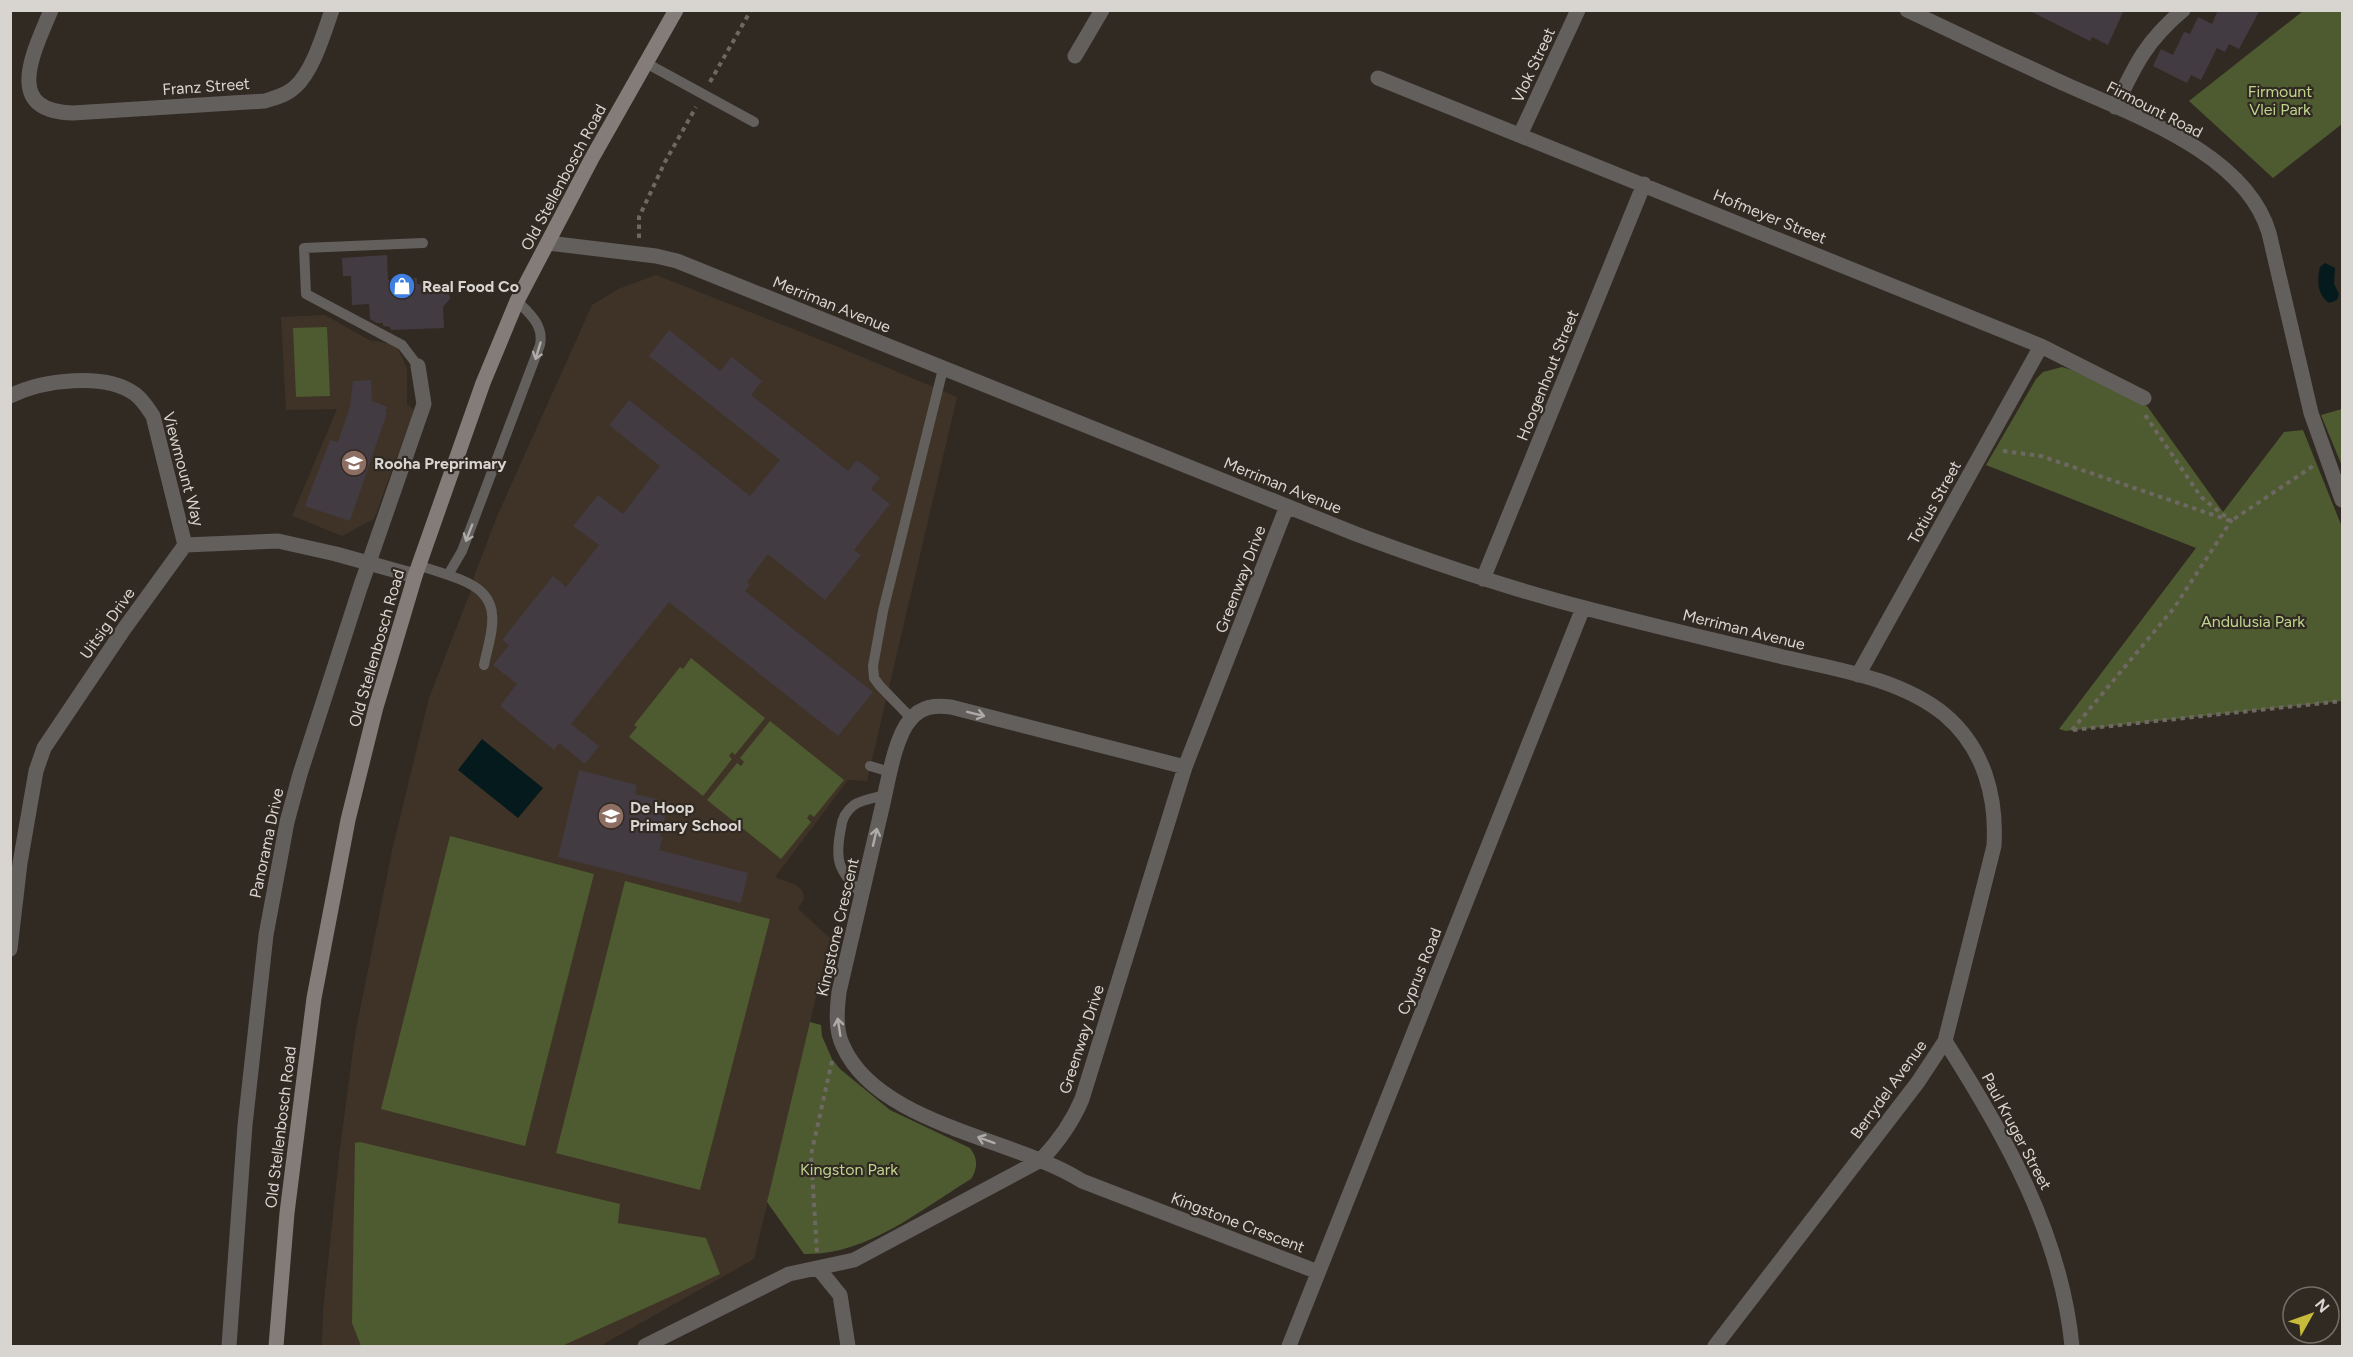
<svg xmlns="http://www.w3.org/2000/svg" width="2353" height="1357" viewBox="0 0 2353 1357" font-family="Figtree,sans-serif">
	<rect width="100%" height="100%" fill="#312a23"/>
	<path fill="#3f3328" d="M 656,275 L 836,346 L 957,397 L 867,781 L 848,780 L 775,877 L 796,885 L 802,890 L 804,899 L 798,909 L 830,938 L 754,1259 L 600,1346 L 322,1346 L 323,1311 L 340,1148 L 355,1035 L 392,851 L 429,698 L 475,580 L 473,579 L 498,514 L 592,305 L 618,289 Z
		M 325,315 L 369,340 L 396,345 L 407,368 L 407,404 L 414,410 L 374,519 L 342,536 L 292,516 L 337,409 L 286,410 L 281,317 Z"/>
	<path fill="#4e5a2f" d="M 2303,11 L 2342,11 L 2342,124 L 2273,178 L 2189,101 Z
		M 327,327 L 330,396 L 296,397 L 293,328 Z
		M 2062,367 L 2072,370 L 2147,406 L 2223,512 L 2284,432 L 2303,430 L 2342,527 L 2342,701 L 2066,731 L 2059,729 L 2196,548 L 1986,465 L 2036,379 L 2043,372 Z
		M 2342,409 L 2342,466 L 2321,415 Z
		M 691,658 L 765,718 L 735,755 L 732,752 L 729,756 L 732,759 L 703,796 L 629,737 L 637,727 L 634,725 L 680,667 L 683,669 Z
		M 770,721 L 844,780 L 814,817 L 810,814 L 807,818 L 811,822 L 781,859 L 707,800 L 737,763 L 741,766 L 744,762 L 740,758 Z
		M 450,836 L 594,874 L 525,1146 L 381,1109 Z
		M 625,881 L 770,919 L 700,1190 L 556,1153 Z
		M 810,1022 L 821,1025 L 822,1036 L 832,1059 L 840,1069 L 890,1110 L 970,1148 C 978,1158 978,1168 971,1179 C 920,1210 866,1256 804,1254 L 767,1202 Z
		M 360,1142 L 620,1204 L 618,1223 L 706,1238 L 720,1274 L 562,1346 L 361,1346 L 352,1323 L 355,1143 Z"/>
	<path fill="#051a1c" d="M 2325,263 L 2335,268 L 2334,284 L 2339,294 L 2337,300 L 2329,303 C 2317,295 2317,280 2320,267 Z
		M 482,739 L 543,788 L 518,818 L 458,770 Z"/>
	<path fill="#433b42" d="M 2028,10 L 2124,10 L 2108,45 L 2092,37 L 2090,41 Z
		M 2218,10 L 2260,10 L 2239,49 L 2229,44 L 2225,52 L 2217,48 L 2201,80 L 2191,75 L 2187,83 L 2153,66 L 2161,49 L 2173,55 L 2184,32 L 2190,34 L 2198,17 L 2212,24 Z
		M 387,255 L 388,280 L 417,278 L 417,284 L 448,286 L 450,299 L 443,307 L 444,328 L 391,330 L 390,327 L 383,326 L 383,323 L 377,323 L 370,319 L 369,304 L 352,305 L 351,276 L 343,276 L 342,258 Z
		M 669,330 L 720,371 L 732,357 L 762,381 L 751,395 L 848,471 L 857,460 L 880,478 L 871,489 L 890,504 L 854,550 L 861,555 L 825,600 L 768,554 L 747,582 L 750,585 L 745,591 L 873,692 L 838,736 L 669,602 L 571,724 L 599,746 L 585,764 L 559,743 L 554,750 L 500,706 L 517,684 L 493,665 L 509,645 L 502,640 L 553,576 L 566,587 L 599,545 L 573,526 L 598,495 L 623,514 L 660,466 L 609,425 L 629,400 L 750,496 L 780,460 L 649,356 Z
		M 371,380 L 372,401 L 387,407 L 385,412 L 387,413 L 350,521 L 305,506 L 330,440 L 338,442 L 350,407 L 353,381 Z
		M 579,770 L 637,785 L 635,794 L 669,802 L 660,837 L 663,837 L 659,850 L 748,873 L 741,903 L 558,857 Z"/>
	<g fill="none" stroke-linecap="round" stroke-linejoin="round">
		<path stroke="#6e6862" stroke-width="4" stroke-dasharray="4.5 4.5" stroke-linecap="butt" d="M 710,82 L 751,10
			M 639,238 L 639,217 L 665,162 L 696,107
			M 2003,451 L 2041,456 L 2231,521 L 2313,466
			M 2072,730 L 2174,608 L 2231,521 L 2201,497 L 2145,415
			M 2073,730 L 2342,701
			M 817,1252 L 811,1155 L 832,1061"/>
		<path stroke="#635f5d" stroke-width="10" d="M 646,63 L 754,122
			M 418,366 L 402,345 L 306,294 L 304,248 L 423,243
			M 419,565 C 444,576 489,580 492,614 C 494,630 487,649 484,665
			M 448,575 L 462,551 L 540,345 C 544,325 530,314 517,301
			M 911,718 L 880,686 L 874,678 L 873,666 L 883,611 L 943,369
			M 870,766 L 890,772
			M 862,895 C 839,869 834,863 841,828 C 842,819 846,811 854,805 C 863,799 875,798 885,795"/>
		<path stroke="#635f5d" stroke-width="15" d="M 51,10 C 35,50 1,111 73,113 L 265,101 C 276,97 287,95 295,87 C 313,71 324,33 332,10
			M 1907,10 C 1957,34 2006,57 2056,80 C 2127,113 2245,151 2269,233 L 2311,413 L 2342,500
			M 1075,56 L 1102,10
			M 1378,78 L 2041,346 L 2144,398
			M 2115,107 C 2135,65 2146,41 2183,10
			M 1520,135 L 1578,10
			M 548,243 L 656,256 L 677,261 L 1356,534 C 1431,562 1507,588 1585,608 C 1649,625 1714,640 1779,656 C 1834,669 1900,678 1945,715 C 1984,748 1997,797 1994,846 L 1945,1041 L 1918,1082 L 1715,1346
			M 10,396 C 42,380 105,372 135,394 C 143,400 147,407 153,416 L 185,545
			M 1483,579 L 1644,184
			M 1858,675 L 2041,346
			M 1185,767 L 951,707 C 935,705 921,706 910,720 C 894,738 887,788 881,812 C 867,872 853,932 839,992 C 837,1009 835,1030 843,1046 C 878,1125 1015,1138 1082,1181 L 1318,1272
			M 10,949 L 20,863 L 36,771 L 44,748 L 124,629 L 185,545 L 278,541 L 336,554 L 415,576
			M 1945,1041 C 2005,1135 2061,1234 2072,1346
			M 818,1268 L 840,1295 L 848,1346
			M 229,1346 L 245,1125 L 266,935 L 287,822 L 300,774 L 360,588 L 424,404 L 418,366
			M 645,1346 L 789,1274 L 854,1260 L 1041,1160 C 1059,1141 1072,1123 1082,1099 L 1185,767 L 1287,506
			M 1289,1346 L 1583,608"/>
		<path stroke="#837c78" stroke-width="15" d="M 276,1346 L 287,1213 L 314,998 L 348,820 L 376,707 L 415,576 L 483,383 L 517,301 L 592,158 L 676,10"/>
	</g>
	<defs><path id="oneway-shaft" d="M-6 0H5M1.5-3L5.5 0L1.5 3" fill="none" stroke-width="1.6" stroke-linecap="round" stroke-linejoin="round" transform="scale(1.5)"/></defs>
	<g stroke="#afaba8">
		<use href="#oneway-shaft" transform="translate(538 351) rotate(107)"/>
		<use href="#oneway-shaft" transform="translate(469 533) rotate(111)"/>
		<use href="#oneway-shaft" transform="translate(976 714) rotate(14)"/>
		<use href="#oneway-shaft" transform="translate(875 837) rotate(-77)"/>
		<use href="#oneway-shaft" transform="translate(839 1027) rotate(-99)"/>
		<use href="#oneway-shaft" transform="translate(986 1140) rotate(-160)"/>
	</g>
	<defs>
		<symbol id="shop-disc" viewBox="-11 -11 22 22"><circle r="9.5" fill="#3f7fe0" stroke="#312a23"/><path d="M-5-2.5h2.3a2.7 3.5 0 0 1 5.4 0H5L5.5 6h-11ZM-1.5-2.5h3a1.5 2.3 0 0 0-3 0Z" fill="#fff"/></symbol>
		<symbol id="school-disc" viewBox="-11 -11 22 22"><circle r="9.5" fill="#8d6e63" stroke="#312a23"/><path d="M0-5L7-2L0 1L-7-2ZM-4 1L0 2.5L4 1V4Q0 6-4 4Z" fill="#fff"/></symbol>
	</defs>
	<g fill-rule="evenodd">
		<use href="#shop-disc" x="387" y="271" width="30" height="30"/>
		<use href="#school-disc" x="339" y="448" width="30" height="30"/>
		<use href="#school-disc" x="596" y="801" width="30" height="30"/>
	</g>
	<g text-anchor="middle" stroke-width="4.5" stroke-linejoin="round" paint-order="stroke">
		<g font-size="16" fill="#d8d4d0" stroke="#312a23">
			<text transform="translate(1533 65) rotate(-65)" y="6">Vlok Street</text>
			<text transform="translate(206 86) rotate(-4)" y="6">Franz Street</text>
			<text transform="translate(2155 109) rotate(27)" y="6">Firmount Road</text>
			<text transform="translate(563 177) rotate(-62)" y="6">Old Stellenbosch Road</text>
			<text transform="translate(1770 216) rotate(22)" y="6">Hofmeyer Street</text>
			<text transform="translate(832 304) rotate(22)" y="6">Merriman Avenue</text>
			<text transform="translate(1547 375) rotate(-68)" y="6">Hoogenhout Street</text>
			<text transform="translate(184 469) rotate(75)" y="6">Viewmount Way</text>
			<text transform="translate(1283 485) rotate(22)" y="6">Merriman Avenue</text>
			<text transform="translate(1934 502) rotate(-61)" y="6">Totius Street</text>
			<text transform="translate(1240 579) rotate(-69)" y="6">Greenway Drive</text>
			<text transform="translate(107 623) rotate(-55)" y="6">Uitsig Drive</text>
			<text transform="translate(1744 629) rotate(14)" y="6">Merriman Avenue</text>
			<text transform="translate(376 648) rotate(-74)" y="6">Old Stellenbosch Road</text>
			<text transform="translate(266 843) rotate(-78)" y="6">Panorama Drive</text>
			<text transform="translate(837 927) rotate(-77)" y="6">Kingstone Crescent</text>
			<text transform="translate(1419 971) rotate(-68)" y="6">Cyprus Road</text>
			<text transform="translate(1081 1039) rotate(-72)" y="6">Greenway Drive</text>
			<text transform="translate(1888 1089) rotate(-54)" y="6">Berrydel Avenue</text>
			<text transform="translate(280 1127) rotate(-83)" y="6">Old Stellenbosch Road</text>
			<text transform="translate(2017 1131) rotate(62)" y="6">Paul Kruger Street</text>
			<text transform="translate(1238 1222) rotate(21)" y="6">Kingstone Crescent</text>
		</g>
		<g font-size="16" fill="#bed48d" stroke="#312a23">
			<text x="2280" y="97">Firmount<tspan x="2280" dy="18">Vlei Park</tspan></text>
			<text x="2253" y="627">Andulusia Park</text>
			<text x="849" y="1175">Kingston Park</text>
		</g>
		<g font-size="16" font-weight="bold" fill="#d8d4d0" stroke="#312a23" text-anchor="start">
			<text x="422" y="292">Real Food Co</text>
			<text x="374" y="469">Rooha Preprimary</text>
			<text x="630" y="813">De Hoop<tspan x="630" dy="18">Primary School</tspan></text>
		</g>
	</g>
	<rect width="2353" height="1357" fill="none" stroke="#d8d4d0" stroke-width="24"/>
	<g transform="translate(2311 1315) rotate(50)"><circle r="28" fill="#312a23" stroke="#746e68" stroke-width="1.5"/>
	<path d="M0-4.5L10 22L0 15L-10 22Z" fill="#c8bb3b"/>
	<text y="-9" font-size="16" font-weight="bold" text-anchor="middle" fill="#d8d4d0">N</text>
	</g>
</svg>
